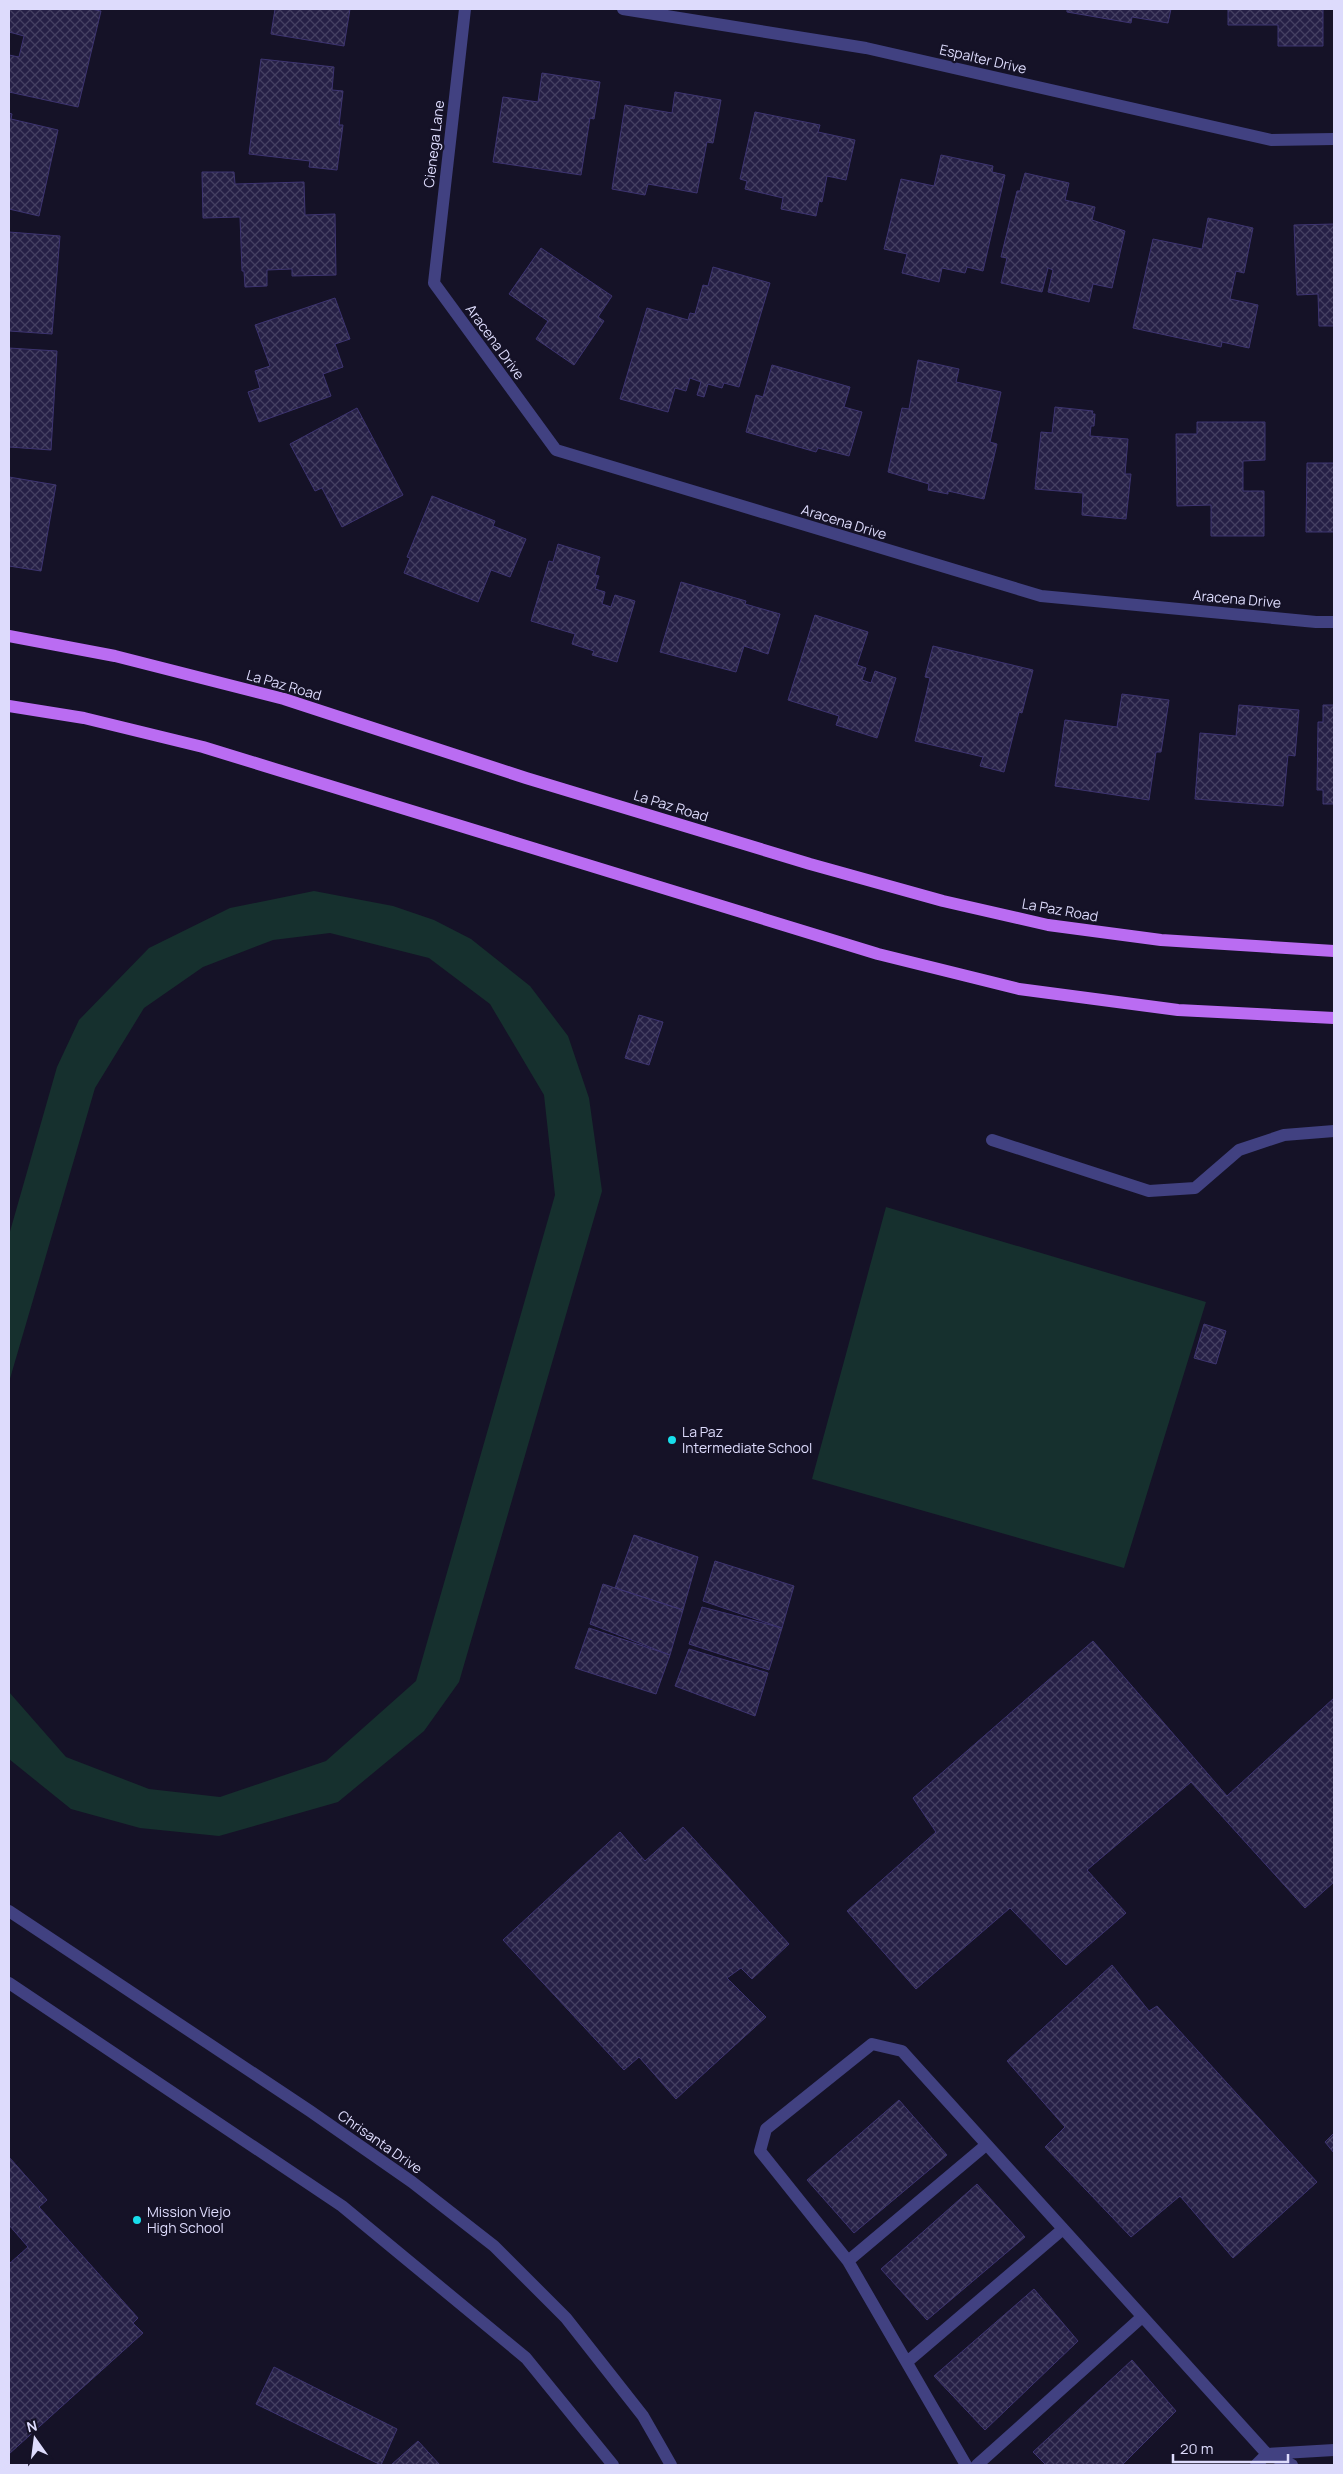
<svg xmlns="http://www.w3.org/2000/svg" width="1343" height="2474" viewBox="0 0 1343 2474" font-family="Manrope,sans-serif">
	<defs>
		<pattern id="building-cross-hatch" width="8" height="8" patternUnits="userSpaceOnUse" patternTransform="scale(1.25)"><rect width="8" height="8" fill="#262046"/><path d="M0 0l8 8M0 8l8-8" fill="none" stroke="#454062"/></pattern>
	</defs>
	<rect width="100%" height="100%" fill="#151227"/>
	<path fill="#16302e" d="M 314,891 L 393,906 L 434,920 L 471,939 L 530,986 L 568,1036 L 589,1098 L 602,1191 L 459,1682 L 424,1731 L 338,1802 L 219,1836 L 140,1828 L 71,1809 L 9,1759 L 9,1692 L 66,1757 L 149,1789 L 220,1797 L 326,1761 L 416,1681 L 555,1195 L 544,1095 L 490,1004 L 429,958 L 330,933 L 273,940 L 203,967 L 144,1008 L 95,1088 L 9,1382 L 9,1235 L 57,1067 L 79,1020 L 149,948 L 230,908 Z
		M 886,1207 L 1206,1302 L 1124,1568 L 812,1479 Z"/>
	<path fill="url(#building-cross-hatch)" stroke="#3d3470" d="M 9,9 L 91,9 L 101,11 L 78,107 L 9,92 L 9,55 L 19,57 L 24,36 L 9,32 Z
		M 275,9 L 350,9 L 344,46 L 271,34 Z
		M 1067,9 L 1171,9 L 1168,23 L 1132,17 L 1131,23 L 1067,12 Z
		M 1228,9 L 1323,9 L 1323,46 L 1278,46 L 1278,25 L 1228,25 Z
		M 261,59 L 334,67 L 332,90 L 343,91 L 339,125 L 343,125 L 337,170 L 309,167 L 310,161 L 249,154 Z
		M 542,73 L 600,82 L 594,119 L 590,118 L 581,175 L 493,162 L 503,97 L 538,102 Z
		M 675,92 L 721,100 L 713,143 L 707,142 L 697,193 L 648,184 L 645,195 L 612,189 L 625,105 L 672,113 Z
		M 755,112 L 820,125 L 818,132 L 855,140 L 846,180 L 827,176 L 822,202 L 819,201 L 816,216 L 781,209 L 783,198 L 745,189 L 747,181 L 740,179 Z
		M 9,113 L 12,114 L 11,119 L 58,130 L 39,216 L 9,209 Z
		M 941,155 L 993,166 L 992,172 L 1005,175 L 983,271 L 967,267 L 965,273 L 942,268 L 939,282 L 902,273 L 907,254 L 884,249 L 901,179 L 934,186 Z
		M 202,172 L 234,172 L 235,184 L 304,182 L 305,215 L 335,214 L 336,275 L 292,276 L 292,269 L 267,270 L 267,286 L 245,287 L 244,271 L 242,271 L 240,217 L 203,218 Z
		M 1025,173 L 1069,183 L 1065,200 L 1095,207 L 1092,220 L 1125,231 L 1112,288 L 1093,284 L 1089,302 L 1048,292 L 1053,270 L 1048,268 L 1042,292 L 1001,283 L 1007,258 L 1001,257 L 1017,191 L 1020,191 Z
		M 1208,218 L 1253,228 L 1244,273 L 1236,271 L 1230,299 L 1258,305 L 1249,348 L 1222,342 L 1221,347 L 1133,328 L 1153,239 L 1202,249 Z
		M 1334,224 L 1334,326 L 1319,326 L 1318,294 L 1297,295 L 1294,225 Z
		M 9,232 L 60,236 L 52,334 L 9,331 Z
		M 541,248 L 612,296 L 598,317 L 604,321 L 574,365 L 536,339 L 548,321 L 509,294 Z
		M 713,267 L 770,283 L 739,387 L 724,383 L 722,388 L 708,384 L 704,397 L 697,395 L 701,382 L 690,378 L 686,391 L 675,388 L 668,412 L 620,399 L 647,308 L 688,320 L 690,313 L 695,314 L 703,285 L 708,286 Z
		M 335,298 L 350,339 L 335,344 L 343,367 L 323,374 L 331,396 L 259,422 L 248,392 L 260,388 L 255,371 L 270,366 L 255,325 Z
		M 9,348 L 57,351 L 51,450 L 9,447 Z
		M 918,360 L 959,369 L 956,382 L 1001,392 L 990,442 L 997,444 L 984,499 L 948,491 L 948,494 L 928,490 L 929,484 L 888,472 L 902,408 L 909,409 Z
		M 772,365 L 850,387 L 844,407 L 862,412 L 849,456 L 818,448 L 816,452 L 746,432 L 756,395 L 763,397 Z
		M 1055,407 L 1093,411 L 1092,414 L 1095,414 L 1094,426 L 1091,426 L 1090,436 L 1128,439 L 1125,474 L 1131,474 L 1126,519 L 1082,515 L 1083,493 L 1035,489 L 1041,432 L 1052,433 Z
		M 357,408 L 403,495 L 342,527 L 322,488 L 315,491 L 290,444 Z
		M 1197,422 L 1265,422 L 1265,460 L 1243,461 L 1243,491 L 1264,491 L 1264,536 L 1211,536 L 1211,505 L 1177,506 L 1176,434 L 1197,434 Z
		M 1307,463 L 1334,463 L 1334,532 L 1306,532 Z
		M 9,477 L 56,485 L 41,571 L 9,566 Z
		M 432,496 L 495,521 L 493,526 L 526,539 L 510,577 L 491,570 L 478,602 L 404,573 L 410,558 L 407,557 Z
		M 558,544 L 600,557 L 595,575 L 599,576 L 595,589 L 605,592 L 602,604 L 611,607 L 615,595 L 635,601 L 617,662 L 592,655 L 594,651 L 572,644 L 575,634 L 531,621 L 549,561 L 553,562 Z
		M 681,582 L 746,601 L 745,604 L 780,614 L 768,654 L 744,646 L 736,672 L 660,652 Z
		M 815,615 L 868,632 L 857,665 L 866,668 L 862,680 L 871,683 L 875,671 L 896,678 L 877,738 L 836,725 L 839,716 L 788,700 Z
		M 933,646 L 1033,670 L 1022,713 L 1019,712 L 1004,772 L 980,766 L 983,757 L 915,741 L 930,678 L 925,677 Z
		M 1122,694 L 1169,700 L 1161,752 L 1156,752 L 1149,800 L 1055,786 L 1065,720 L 1117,727 Z
		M 1239,705 L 1299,710 L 1295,756 L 1288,755 L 1283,806 L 1195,799 L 1200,733 L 1236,736 Z
		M 1323,705 L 1334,705 L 1334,804 L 1323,804 L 1323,790 L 1317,790 L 1318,722 L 1323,722 Z
		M 639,1015 L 663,1022 L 649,1065 L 625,1058 Z
		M 1204,1324 L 1226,1331 L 1216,1364 L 1194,1358 Z
		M 634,1535 L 698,1557 L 683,1610 L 615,1588 Z
		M 715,1561 L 794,1586 L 782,1628 L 703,1601 Z
		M 603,1584 L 683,1610 L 670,1655 L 590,1624 Z
		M 702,1607 L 782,1628 L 769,1670 L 689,1644 Z
		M 589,1628 L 670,1655 L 656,1694 L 575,1668 Z
		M 1093,1641 L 1227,1796 L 1334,1698 L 1334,1882 L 1305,1908 L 1191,1782 L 1087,1870 L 1126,1913 L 1066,1965 L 1010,1908 L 916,1989 L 847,1911 L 936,1832 L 913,1798 Z
		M 689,1649 L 768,1673 L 755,1716 L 675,1686 Z
		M 683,1827 L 789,1944 L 752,1979 L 741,1968 L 727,1978 L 766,2017 L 676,2099 L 639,2057 L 624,2070 L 503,1940 L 620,1832 L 645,1861 Z
		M 1112,1965 L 1149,2011 L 1157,2006 L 1317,2182 L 1233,2258 L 1180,2196 L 1131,2237 L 1045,2147 L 1065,2127 L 1007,2061 Z
		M 899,2100 L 947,2155 L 854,2233 L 807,2180 Z
		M 1334,2133 L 1334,2153 L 1325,2142 Z
		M 9,2157 L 47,2200 L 39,2207 L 138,2318 L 133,2323 L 143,2333 L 9,2454 L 9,2264 L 28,2247 L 9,2225 Z
		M 977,2184 L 1025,2237 L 927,2320 L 881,2269 Z
		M 1034,2289 L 1078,2341 L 985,2430 L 934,2376 Z
		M 1132,2360 L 1176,2411 L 1122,2465 L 1046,2465 L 1033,2452 Z
		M 274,2367 L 397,2429 L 381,2465 L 256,2404 Z
		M 418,2441 L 440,2465 L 391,2465 Z"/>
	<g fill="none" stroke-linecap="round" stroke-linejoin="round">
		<path stroke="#414181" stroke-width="12" d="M 465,9 L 434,283 L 556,450 L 1041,596 L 1316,622 L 1334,622
			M 623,9 L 866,48 L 1271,140 L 1334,139
			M 992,1140 L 1149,1191 L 1195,1188 L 1239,1150 L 1284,1135 L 1334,1131
			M 9,1911 L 310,2111 L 412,2182 L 494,2246 L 566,2318 L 643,2416 L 671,2465
			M 9,1983 L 342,2206 L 526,2358 L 613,2465
			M 848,2261 L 986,2145
			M 907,2362 L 1063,2229
			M 1267,2454 L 1334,2450
			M 1270,2455 L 1292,2465
			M 966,2465 L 848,2261 L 760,2151 L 766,2129 L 872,2044 L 902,2051 L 1267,2454 L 1256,2465
			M 977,2465 L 1142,2317"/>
		<path stroke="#ba6cf2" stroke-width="12" d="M 9,636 L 115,656 L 284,699 L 526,778 L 810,864 L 943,901 L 1048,925 L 1161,940 L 1334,951
			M 9,706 L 84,718 L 203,747 L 878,954 L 1019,989 L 1178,1010 L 1334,1018"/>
	</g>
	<g fill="#18deeb" stroke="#151227" stroke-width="2">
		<circle cx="672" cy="1440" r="5"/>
		<circle cx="137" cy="2220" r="5"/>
	</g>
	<g text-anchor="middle" stroke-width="4.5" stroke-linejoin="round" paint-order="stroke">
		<g font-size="14" fill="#dddbfc" stroke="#151227">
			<text transform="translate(983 59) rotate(13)" y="5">Espalter Drive</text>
			<text transform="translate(434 144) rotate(-83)" y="5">Cienega Lane</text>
			<text transform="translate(495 342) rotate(54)" y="5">Aracena Drive</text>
			<text transform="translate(844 522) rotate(17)" y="5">Aracena Drive</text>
			<text transform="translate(1237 599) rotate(5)" y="5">Aracena Drive</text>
			<text transform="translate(284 685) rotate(16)" y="5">La Paz Road</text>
			<text transform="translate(671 806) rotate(17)" y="5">La Paz Road</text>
			<text transform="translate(1060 910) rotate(10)" y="5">La Paz Road</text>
			<text transform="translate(380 2142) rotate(35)" y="5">Chrisanta Drive</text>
		</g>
		<g font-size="14" fill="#dddbfc" stroke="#151227" text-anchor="start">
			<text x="682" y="1437">La Paz<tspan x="682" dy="16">Intermediate School</tspan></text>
			<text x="147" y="2217">Mission Viejo<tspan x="147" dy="16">High School</tspan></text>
		</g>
	</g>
	<rect width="1343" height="2474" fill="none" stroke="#dddbfc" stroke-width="20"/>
	<g transform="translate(35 2439) rotate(346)" stroke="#151227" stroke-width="4" paint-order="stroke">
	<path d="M0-4L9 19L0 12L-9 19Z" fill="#dddbfc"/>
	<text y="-8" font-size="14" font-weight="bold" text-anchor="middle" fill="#dddbfc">N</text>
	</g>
	<path d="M1173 2454v8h115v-8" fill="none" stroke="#dddbfc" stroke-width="2.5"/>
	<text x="1180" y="2454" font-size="15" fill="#dddbfc" stroke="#151227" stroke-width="4" paint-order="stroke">20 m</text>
</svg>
